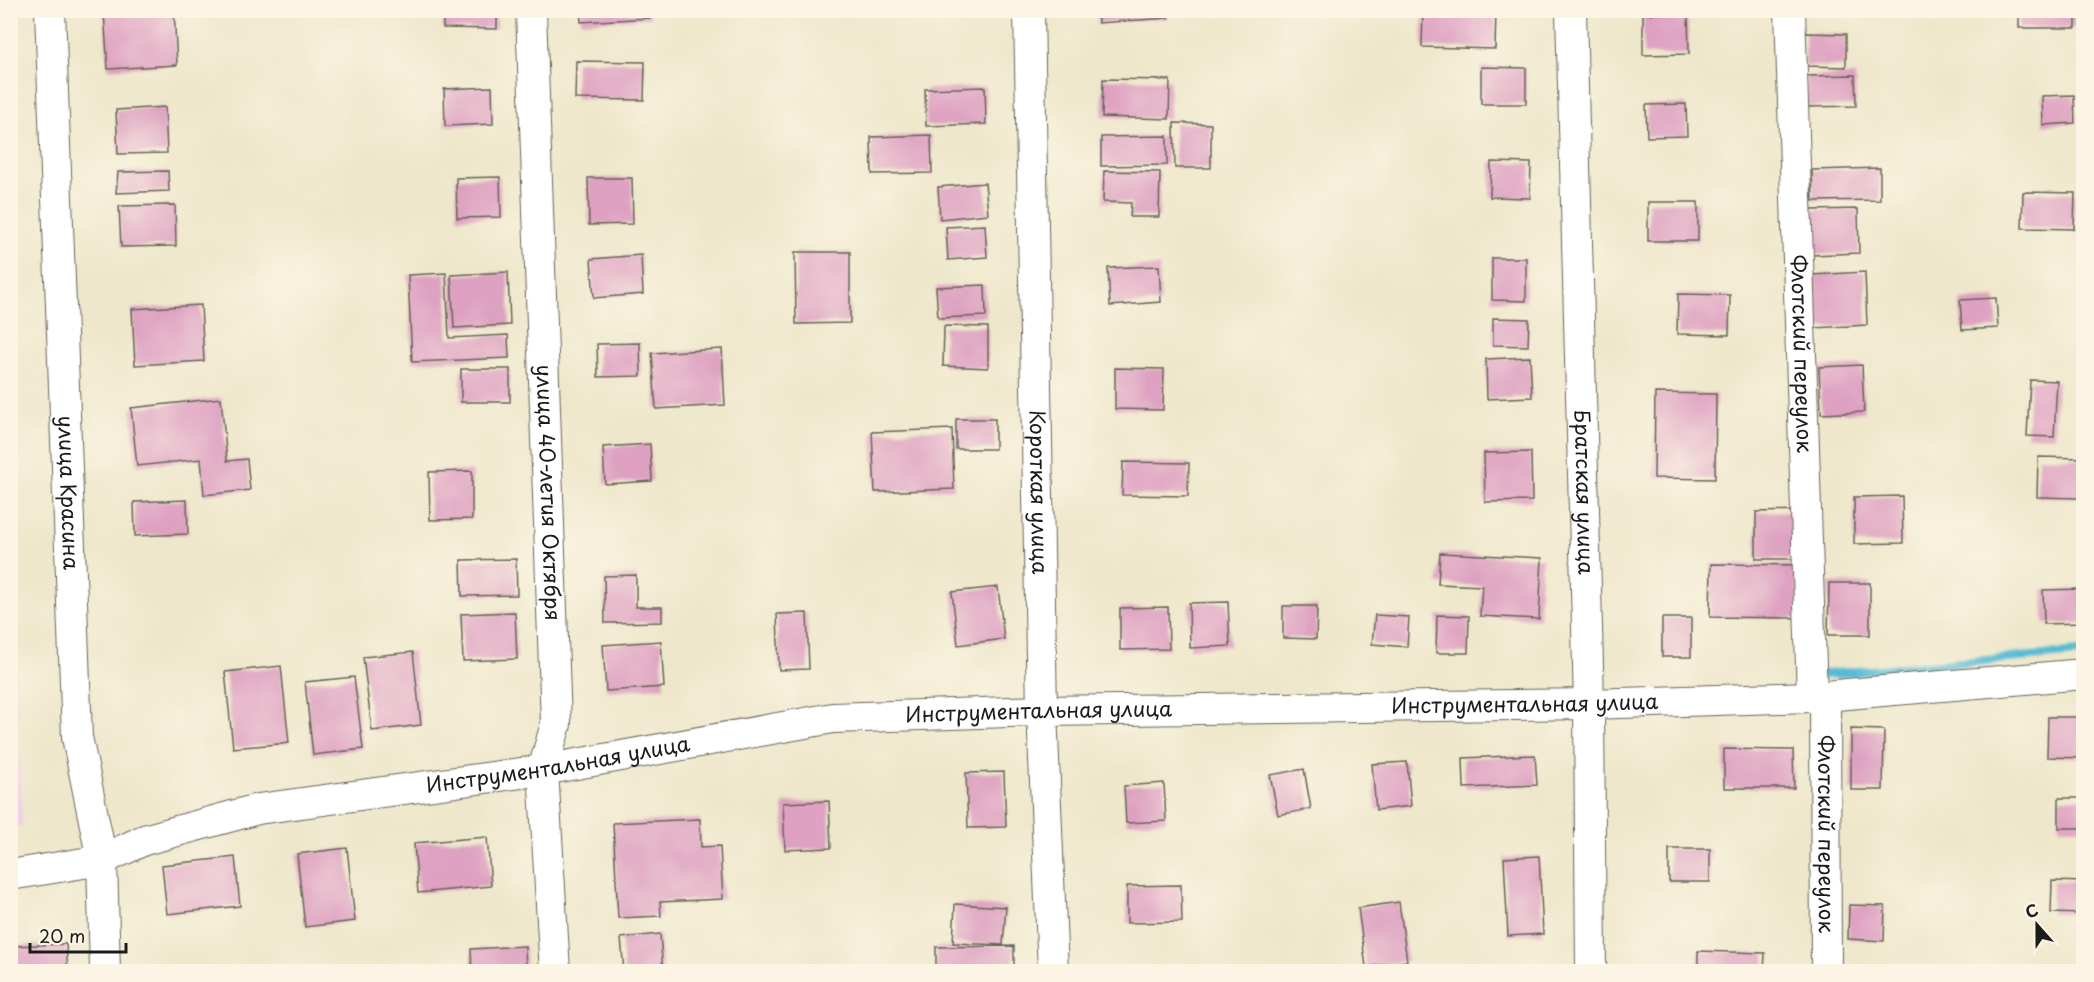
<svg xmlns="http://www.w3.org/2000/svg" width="2094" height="982" viewBox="0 0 2094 982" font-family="'Playpen Sans',sans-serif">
	<rect width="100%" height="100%" fill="#fcf5e5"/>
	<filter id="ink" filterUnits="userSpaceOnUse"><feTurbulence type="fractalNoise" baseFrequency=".0167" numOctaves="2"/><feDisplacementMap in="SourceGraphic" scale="12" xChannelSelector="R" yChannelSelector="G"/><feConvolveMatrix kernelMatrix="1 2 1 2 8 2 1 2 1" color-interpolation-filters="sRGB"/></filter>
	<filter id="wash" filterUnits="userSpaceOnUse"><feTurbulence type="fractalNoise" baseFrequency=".008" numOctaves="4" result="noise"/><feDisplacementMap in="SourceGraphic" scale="24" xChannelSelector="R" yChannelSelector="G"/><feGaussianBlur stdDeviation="1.35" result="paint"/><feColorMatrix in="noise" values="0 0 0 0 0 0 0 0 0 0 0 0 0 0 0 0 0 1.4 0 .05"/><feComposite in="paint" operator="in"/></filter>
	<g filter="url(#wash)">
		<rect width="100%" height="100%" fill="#eee7cb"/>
		<path fill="#f0d0e5" d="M 10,579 L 23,826 L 11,827 L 10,827 Z"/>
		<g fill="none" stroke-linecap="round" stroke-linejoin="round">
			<path stroke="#56bcd4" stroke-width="9" d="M 1818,675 L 2084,652"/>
		</g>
		<g id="blocks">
			<path fill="#dea1c1" d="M 147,10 L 174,10 L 177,65 L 108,69 L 104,13 Z
				M 443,10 L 497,10 L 497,29 L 443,28 Z
				M 580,10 L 650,10 L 650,18 L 581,22 Z
				M 1097,10 L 1168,10 L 1168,18 L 1098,23 Z
				M 1423,10 L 1496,10 L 1495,49 L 1422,47 Z
				M 2019,10 L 2076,10 L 2076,28 L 2019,28 Z
				M 1688,13 L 1689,54 L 1643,55 L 1643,14 Z
				M 1805,33 L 1846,34 L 1846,67 L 1805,66 Z
				M 576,61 L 645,62 L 644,100 L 575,99 Z
				M 1481,67 L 1526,68 L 1526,104 L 1481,104 Z
				M 1855,75 L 1856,106 L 1807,107 L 1806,76 Z
				M 1103,79 L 1170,80 L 1169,119 L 1102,117 Z
				M 492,87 L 493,124 L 445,126 L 444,89 Z
				M 985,87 L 986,124 L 926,126 L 925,89 Z
				M 2074,95 L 2075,123 L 2043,125 L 2042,96 Z
				M 1686,104 L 1687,136 L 1647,137 L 1646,105 Z
				M 165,107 L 167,153 L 118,154 L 116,110 Z
				M 1174,123 L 1211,124 L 1211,168 L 1175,168 Z
				M 931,135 L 932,173 L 872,174 L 871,137 Z
				M 1167,136 L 1167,165 L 1101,166 L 1101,137 Z
				M 1491,162 L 1531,163 L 1530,198 L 1490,197 Z
				M 1880,168 L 1880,200 L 1813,201 L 1812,170 Z
				M 168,171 L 169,191 L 116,193 L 118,172 Z
				M 1104,171 L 1160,172 L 1159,217 L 1130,217 L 1131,203 L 1103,202 Z
				M 500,177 L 501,217 L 457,218 L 456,178 Z
				M 588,178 L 632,178 L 633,224 L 589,225 Z
				M 985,183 L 988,214 L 940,219 L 938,187 Z
				M 2023,192 L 2075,193 L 2074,229 L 2022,228 Z
				M 1648,202 L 1698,202 L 1698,241 L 1648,241 Z
				M 175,205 L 176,246 L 121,247 L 119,206 Z
				M 1858,209 L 1859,253 L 1812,255 L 1811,210 Z
				M 985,225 L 987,257 L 948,260 L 946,227 Z
				M 795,252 L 850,252 L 850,323 L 796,324 Z
				M 641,255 L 643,294 L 594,298 L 591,259 Z
				M 1492,258 L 1526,258 L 1526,301 L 1492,300 Z
				M 1159,266 L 1161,302 L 1110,306 L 1108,268 Z
				M 508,272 L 510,325 L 454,328 L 451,275 Z
				M 1865,272 L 1867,325 L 1814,328 L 1812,275 Z
				M 446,273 L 449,338 L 508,335 L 509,358 L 412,362 L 408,275 Z
				M 985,285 L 986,316 L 938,318 L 936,287 Z
				M 1678,294 L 1730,295 L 1729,335 L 1677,334 Z
				M 1996,298 L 1998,328 L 1962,330 L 1960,300 Z
				M 201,305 L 204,361 L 135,365 L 132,309 Z
				M 1493,318 L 1529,319 L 1528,346 L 1493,345 Z
				M 944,326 L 988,327 L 988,368 L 943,366 Z
				M 640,343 L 641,376 L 598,377 L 597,344 Z
				M 722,349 L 725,405 L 656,409 L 652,353 Z
				M 1530,357 L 1532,397 L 1487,399 L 1486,359 Z
				M 1862,365 L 1864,412 L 1821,414 L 1819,367 Z
				M 1115,368 L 1164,369 L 1163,410 L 1115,409 Z
				M 461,369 L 510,369 L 510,402 L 461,402 Z
				M 2030,380 L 2057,381 L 2054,437 L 2027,436 Z
				M 1655,393 L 1716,394 L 1715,479 L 1654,478 Z
				M 221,398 L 227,461 L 247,459 L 250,490 L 204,495 L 201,459 L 137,466 L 131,408 Z
				M 956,419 L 995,419 L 995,449 L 956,449 Z
				M 952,429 L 954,489 L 875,492 L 872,432 Z
				M 650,444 L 652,481 L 605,484 L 603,447 Z
				M 1531,452 L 1532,501 L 1485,502 L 1484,453 Z
				M 2038,457 L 2082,458 L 2081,498 L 2037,497 Z
				M 1123,462 L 1189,463 L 1188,496 L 1122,495 Z
				M 472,471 L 472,519 L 430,520 L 429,472 Z
				M 1902,496 L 1903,543 L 1854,544 L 1854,497 Z
				M 187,500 L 188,534 L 135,536 L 134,502 Z
				M 1804,511 L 1805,559 L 1756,559 L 1756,512 Z
				M 1440,553 L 1542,558 L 1539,619 L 1480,616 L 1482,586 L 1438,584 Z
				M 516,559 L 517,595 L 462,596 L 461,560 Z
				M 1711,564 L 1798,565 L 1798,618 L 1710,617 Z
				M 636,575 L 636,607 L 662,607 L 662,622 L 605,623 L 604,576 Z
				M 1829,583 L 1870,583 L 1870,635 L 1828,635 Z
				M 998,587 L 1004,639 L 958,645 L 952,592 Z
				M 2084,589 L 2084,623 L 2044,624 L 2043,590 Z
				M 1228,602 L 1230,646 L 1190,648 L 1189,603 Z
				M 1283,606 L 1317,606 L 1316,639 L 1283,638 Z
				M 1168,607 L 1169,649 L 1120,650 L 1120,608 Z
				M 515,612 L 517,659 L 463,661 L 461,614 Z
				M 807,613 L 809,669 L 779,670 L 777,614 Z
				M 1375,615 L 1409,617 L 1407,647 L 1372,644 Z
				M 1437,615 L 1469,616 L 1468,653 L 1436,653 Z
				M 1662,618 L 1691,618 L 1691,657 L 1662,657 Z
				M 661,641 L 664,687 L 606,691 L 603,645 Z
				M 413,652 L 421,725 L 372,731 L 363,657 Z
				M 281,666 L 289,743 L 233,748 L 225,672 Z
				M 354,677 L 363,749 L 313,755 L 305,682 Z
				M 2048,717 L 2084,717 L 2084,758 L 2047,757 Z
				M 1851,729 L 1884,730 L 1883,790 L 1851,790 Z
				M 1724,749 L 1793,750 L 1794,788 L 1724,788 Z
				M 1535,755 L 1537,785 L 1464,788 L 1463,758 Z
				M 1407,762 L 1411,806 L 1376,810 L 1372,764 Z
				M 1304,769 L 1311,809 L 1278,815 L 1270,775 Z
				M 1004,772 L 1006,827 L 968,828 L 966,773 Z
				M 1164,783 L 1166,821 L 1126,823 L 1124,786 Z
				M 2059,798 L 2084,798 L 2084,828 L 2059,828 Z
				M 829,801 L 831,848 L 785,850 L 783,803 Z
				M 700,819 L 701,847 L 720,846 L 723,899 L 660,902 L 661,916 L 618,918 L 613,823 Z
				M 487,837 L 491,886 L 418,893 L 414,843 Z
				M 347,848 L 355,921 L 305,927 L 297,854 Z
				M 1669,849 L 1710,849 L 1710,882 L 1669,882 Z
				M 1539,856 L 1543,934 L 1508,936 L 1504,858 Z
				M 235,857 L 240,906 L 167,914 L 162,865 Z
				M 2052,881 L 2084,882 L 2084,914 L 2051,913 Z
				M 1181,885 L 1182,922 L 1127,923 L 1127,886 Z
				M 1399,902 L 1407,961 L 1366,967 L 1358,908 Z
				M 955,904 L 1006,907 L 1003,945 L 953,943 Z
				M 1849,905 L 1885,906 L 1884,941 L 1848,939 Z
				M 660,934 L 663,972 L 624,972 L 621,938 Z
				M 66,944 L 68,972 L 10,972 L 10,946 Z
				M 525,946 L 526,972 L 472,972 L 471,949 Z
				M 1014,946 L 1014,972 L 936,972 L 936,947 Z
				M 1698,951 L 1765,953 L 1764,972 L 1698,972 Z"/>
		</g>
	</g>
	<g filter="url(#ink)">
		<use href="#blocks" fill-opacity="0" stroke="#666359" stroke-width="1.5"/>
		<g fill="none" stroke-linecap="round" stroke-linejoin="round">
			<defs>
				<g id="minor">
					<path id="s1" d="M 50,10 L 77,737 L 102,860 L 105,972"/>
					<path id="s2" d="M 531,10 L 556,724 L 543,770 L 555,972"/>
					<path id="s3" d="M 1029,10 L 1042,711 L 1053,972"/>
					<path id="s4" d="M 1571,10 L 1589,704 L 1591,972"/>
					<path id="s5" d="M 1790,10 L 1812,697"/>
					<path id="s6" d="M 1825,696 L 1826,972"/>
					<path id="s7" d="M 10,875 L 102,860 L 144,840 L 258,809 L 543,770 L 833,718 L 1042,711 L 1589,704 L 1812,697 L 2084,674"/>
				</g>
			</defs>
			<use href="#minor" stroke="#666359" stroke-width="32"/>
			<use href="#minor" stroke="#fff" stroke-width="30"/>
		</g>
	</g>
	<g text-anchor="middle" stroke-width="4.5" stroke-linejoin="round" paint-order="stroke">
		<g font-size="21" fill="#1c1c1c" stroke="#fcf5e5">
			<text dy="7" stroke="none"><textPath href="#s5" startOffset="344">Флотский переулок</textPath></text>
			<text dy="7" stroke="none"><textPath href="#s3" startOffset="482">Короткая улица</textPath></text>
			<text dy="7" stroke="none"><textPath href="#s4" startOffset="482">Братская улица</textPath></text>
			<text dy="7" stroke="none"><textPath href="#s1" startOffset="483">улица Красина</textPath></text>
			<text dy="7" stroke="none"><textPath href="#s2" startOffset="483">улица 40-летия Октября</textPath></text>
			<text dy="7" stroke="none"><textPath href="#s7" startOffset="1532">Инструментальная улица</textPath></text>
			<text dy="7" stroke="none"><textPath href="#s7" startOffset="1046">Инструментальная улица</textPath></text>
			<text dy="7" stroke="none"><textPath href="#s7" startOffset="561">Инструментальная улица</textPath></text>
			<text dy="7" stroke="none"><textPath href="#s6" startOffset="138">Флотский переулок</textPath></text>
		</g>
	</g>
	<rect width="2094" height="982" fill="none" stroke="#fcf5e5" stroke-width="36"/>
	<g transform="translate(2037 925) rotate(339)" stroke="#fcf5e5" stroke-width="4.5" paint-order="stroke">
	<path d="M0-4.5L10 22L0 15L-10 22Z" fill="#1c1c1c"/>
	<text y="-9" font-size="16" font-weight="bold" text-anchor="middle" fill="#1c1c1c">С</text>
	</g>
	<path d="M30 943v9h96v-9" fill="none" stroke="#1c1c1c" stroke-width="3"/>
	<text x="39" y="943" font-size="18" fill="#1c1c1c" stroke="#fcf5e5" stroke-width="4.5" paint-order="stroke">20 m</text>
</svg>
